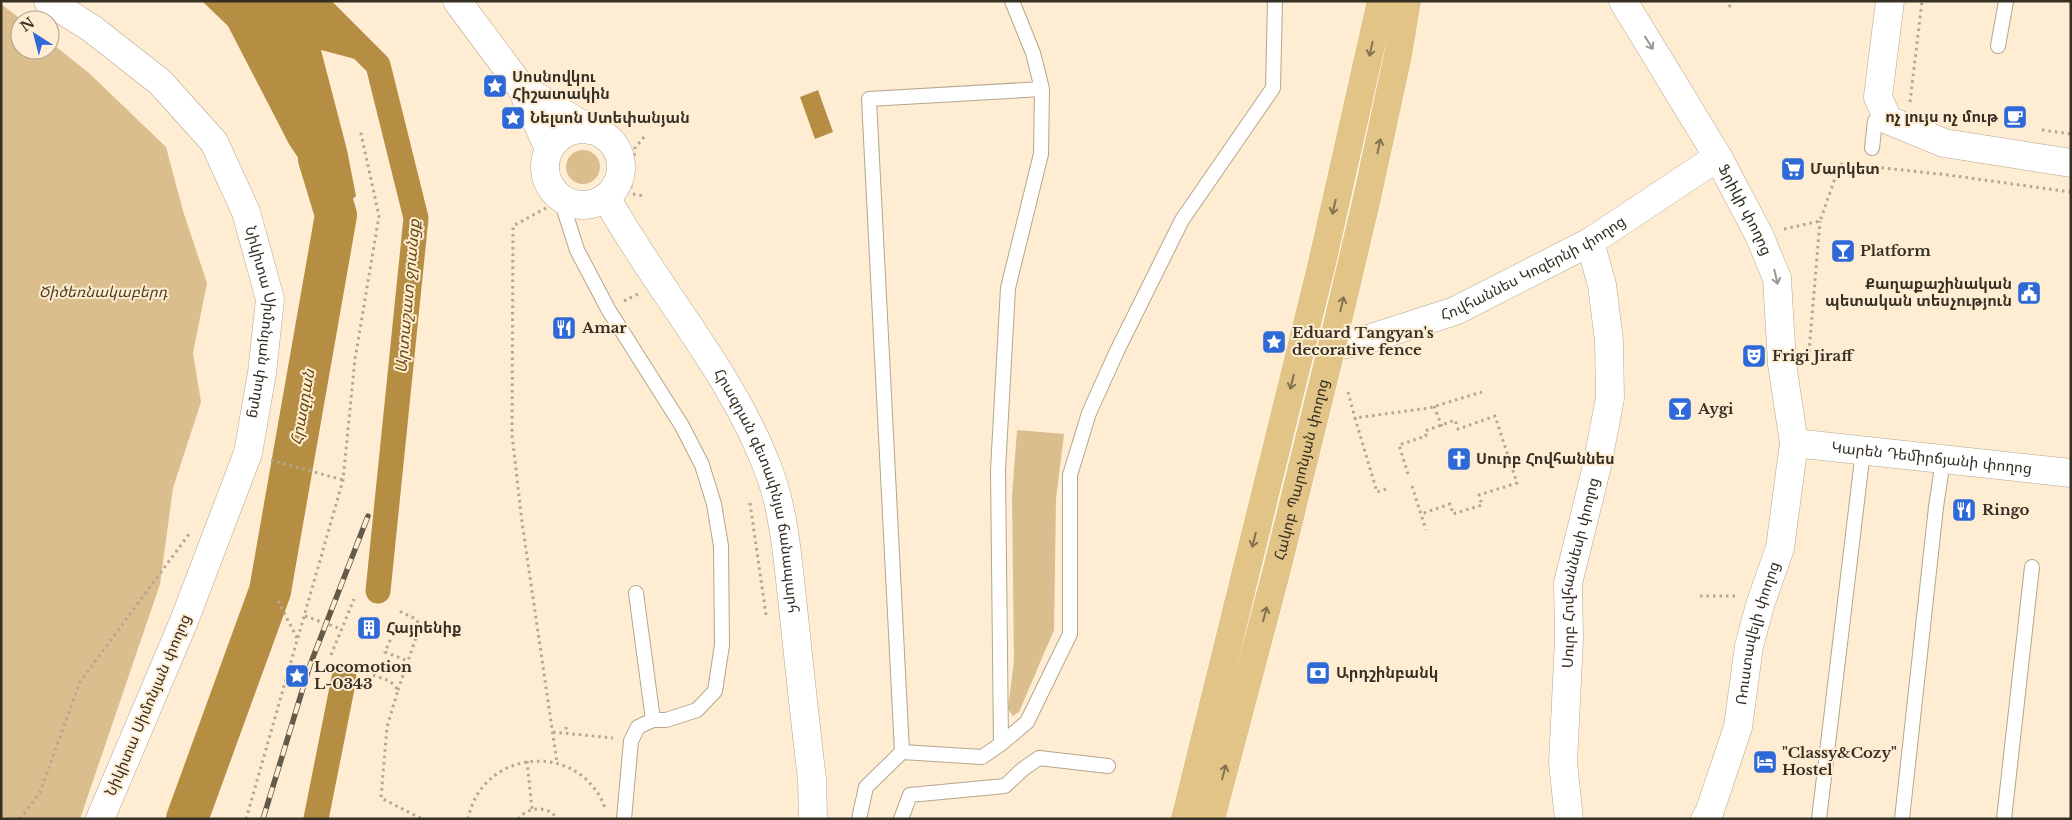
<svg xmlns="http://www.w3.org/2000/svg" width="2072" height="820" viewBox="0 0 2072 820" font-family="'Libre Baskerville','Noto Sans Armenian',serif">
	<rect width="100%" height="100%" fill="#feedd2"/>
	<path fill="#dabe8d" d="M 1,4 L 22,20 L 20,20 L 20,50 L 50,50 L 50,42 L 89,73 L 166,147 L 183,211 L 207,283 L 193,353 L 201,402 L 173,488 L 160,584 L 80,819 L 1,819 Z
		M566 167a17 17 0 1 1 34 0a17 17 0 1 1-34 0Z
		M 1017,430 L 1064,434 L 1056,499 L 1054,630 L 1019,712 L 1013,716 L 1008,709 L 1014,661 L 1012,496 Z"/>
	<path fill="#b58e44" d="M 202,1 L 323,1 L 359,39 L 378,65 L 321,50 L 347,150 L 356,196 L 336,215 L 289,144 L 228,26 Z
		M 818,90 L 833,132 L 815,139 L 800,97 Z"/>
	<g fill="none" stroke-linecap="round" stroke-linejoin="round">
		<path stroke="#b58e44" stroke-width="25" d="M 314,1 L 378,65 L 416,218 L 378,591
			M 316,819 L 344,678"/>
		<path stroke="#b58e44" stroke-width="42" d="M 187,819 L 270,591 L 336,215 L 319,159"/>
		<defs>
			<path id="service" d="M 1998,46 L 2006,1
				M 1872,148 L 1875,121
				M 561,200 L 577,250 L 608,309 L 682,426 L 702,465 L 714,504 L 721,546 L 722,645 L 715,691 L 697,710 L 666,720 L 653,720 L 638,727 L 631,741 L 624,819
				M 636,593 L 653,720
				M 1001,744 L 1027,722 L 1070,634 L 1070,475 L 1089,413 L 1117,351 L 1182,220 L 1273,88 L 1275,1
				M 902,752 L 869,99 L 1042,89
				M 859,819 L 866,787 L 902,752 L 982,757 L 1001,744 L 998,470 L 1008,288 L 1041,154 L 1042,89 L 1033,53 L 1012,1
				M 901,819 L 910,795 L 1005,786 L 1023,769 L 1039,758 L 1108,766
				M 1819,819 L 1863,451
				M 1902,819 L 1936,507 L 1943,460
				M 2004,819 L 2032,567"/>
			<g id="minor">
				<path d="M 1890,1 L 1878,97 L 1888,120 L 1944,143 L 2071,163"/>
				<path id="s1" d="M 1333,342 L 1346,344 L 1368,339 L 1455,311 L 1590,242 L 1718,157"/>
				<path id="s2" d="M 1569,819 L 1563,763 L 1569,639 L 1568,583 L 1597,466 L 1610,398 L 1609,341 L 1602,285 L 1590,242"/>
				<path id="s3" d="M 1705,819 L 1709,813 L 1738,727 L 1749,646 L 1760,605 L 1780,548 L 1794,443"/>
			</g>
			<g id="tertiary">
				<path id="s4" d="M 48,1 L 91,28 L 160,82 L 214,142 L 246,212 L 270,299 L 262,373 L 248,453 L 184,621 L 100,819"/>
				<path d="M 457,1 L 521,87 L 549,149"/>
				<path id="s5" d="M 1623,1 L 1718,157 L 1759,235 L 1777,278 L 1782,364 L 1794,443 L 2071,473"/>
				<path d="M 521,87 L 590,130"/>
				<circle cx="583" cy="167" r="38"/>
				<path id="s6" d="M 606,197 C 658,292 734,373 771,477 C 785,518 788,563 793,607 C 799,664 805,722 812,779 L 813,819"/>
			</g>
			<g id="primary">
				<path d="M 1185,819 L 1322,263 L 1381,1"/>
				<path id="s7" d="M 1211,819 L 1277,569 L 1333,342 L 1367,198 L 1398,55 L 1407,1"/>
			</g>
		</defs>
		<use href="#service" stroke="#b5a68c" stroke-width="16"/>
		<use href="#minor" stroke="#b5a68c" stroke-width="29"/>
		<use href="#tertiary" stroke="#b5a68c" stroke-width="29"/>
		<use href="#primary" stroke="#fff" stroke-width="29"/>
		<path stroke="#b4a792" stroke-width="3" stroke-dasharray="2.5 4" stroke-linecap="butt" d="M 1729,7 L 1733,1
			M 1910,102 L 1922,1
			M 2042,130 L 2071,134
			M 1875,167 L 1948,175 L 2071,192
			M 631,188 L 635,148 L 644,137
			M 633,194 L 644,196
			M 546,208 L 513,226 L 512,435 L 522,522 L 557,763
			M 1784,229 L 1820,221 L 1840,164 L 1864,166
			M 624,301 L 638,294
			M 1809,352 L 1820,221
			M 1348,392 L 1355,418
			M 1434,406 L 1442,427
			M 271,460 L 343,480
			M 1408,474 L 1399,445 L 1426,436 L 1425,431 L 1455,420 L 1458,429 L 1495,416 L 1517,483 L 1479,495 L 1482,505 L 1453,514 L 1450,504 L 1421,514
			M 1412,486 L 1426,530
			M 1386,489 L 1377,492 L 1355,418 L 1429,408 L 1482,392
			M 750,503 L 766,615
			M 1700,596 L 1738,596
			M 278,601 L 297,638
			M 305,616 L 341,629
			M 393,634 L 385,652 L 408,661
			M 331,655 L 354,599
			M 373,675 L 390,681 L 398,690 L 387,727 L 381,798 L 422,819
			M 398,690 L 420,626 L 416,619 L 399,611
			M 566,727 L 566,732
			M 553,732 L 613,738
			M 527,761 L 532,809
			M 20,819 L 40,792 L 80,682 L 189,534
			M 246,819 L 343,480 L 355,359 L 379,216 L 360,129
			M 468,819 C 482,748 580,740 605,808
			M 518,819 C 529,806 547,805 558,819"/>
		<use href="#service" stroke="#fff" stroke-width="14"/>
		<use href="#minor" stroke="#fff" stroke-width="28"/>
		<use href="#tertiary" stroke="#fff" stroke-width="28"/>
		<use href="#primary" stroke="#e2c487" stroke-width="28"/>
		<defs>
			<path id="rail" d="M 263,819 L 310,665 L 368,516"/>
		</defs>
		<use href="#rail" stroke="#625a4b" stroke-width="5.5"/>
		<use href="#rail" stroke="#feedd2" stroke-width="4" stroke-dasharray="11" stroke-linecap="butt"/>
	</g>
	<defs><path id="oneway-shaft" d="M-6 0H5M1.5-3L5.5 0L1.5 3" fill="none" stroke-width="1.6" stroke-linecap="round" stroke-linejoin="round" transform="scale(1.25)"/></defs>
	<g stroke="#9a9792">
		<use href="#oneway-shaft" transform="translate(1649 43) rotate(58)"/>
		<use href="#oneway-shaft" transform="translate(1776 277) rotate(77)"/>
	</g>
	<g stroke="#837251">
		<use href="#oneway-shaft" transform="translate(1371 49) rotate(102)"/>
		<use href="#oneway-shaft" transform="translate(1379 146) rotate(-78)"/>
		<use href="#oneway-shaft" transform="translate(1334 207) rotate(103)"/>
		<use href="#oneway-shaft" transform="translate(1342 304) rotate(-77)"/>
		<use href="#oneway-shaft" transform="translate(1292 382) rotate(104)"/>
		<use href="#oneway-shaft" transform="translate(1254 540) rotate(104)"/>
		<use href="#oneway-shaft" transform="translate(1265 614) rotate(-75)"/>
		<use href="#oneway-shaft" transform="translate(1224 772) rotate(-75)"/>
	</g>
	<defs>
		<symbol id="sight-square" viewBox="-11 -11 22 22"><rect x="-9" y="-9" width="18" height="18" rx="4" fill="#2e69d7" stroke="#feedd2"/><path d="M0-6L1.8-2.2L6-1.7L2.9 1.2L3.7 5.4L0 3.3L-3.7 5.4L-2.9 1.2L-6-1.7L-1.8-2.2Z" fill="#fff"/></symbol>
		<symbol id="cafe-square" viewBox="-11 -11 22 22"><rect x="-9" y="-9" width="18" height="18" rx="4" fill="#2e69d7" stroke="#feedd2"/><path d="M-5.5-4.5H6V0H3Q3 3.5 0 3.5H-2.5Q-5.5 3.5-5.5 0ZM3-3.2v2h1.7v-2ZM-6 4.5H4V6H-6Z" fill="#fff"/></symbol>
		<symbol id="supermarket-square" viewBox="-11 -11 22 22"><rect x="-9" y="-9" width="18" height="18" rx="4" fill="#2e69d7" stroke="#feedd2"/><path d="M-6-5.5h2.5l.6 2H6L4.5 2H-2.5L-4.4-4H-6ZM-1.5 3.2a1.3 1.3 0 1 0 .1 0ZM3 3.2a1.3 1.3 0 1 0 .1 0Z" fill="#fff"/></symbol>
		<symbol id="bar-square" viewBox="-11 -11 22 22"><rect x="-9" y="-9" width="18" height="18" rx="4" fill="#2e69d7" stroke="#feedd2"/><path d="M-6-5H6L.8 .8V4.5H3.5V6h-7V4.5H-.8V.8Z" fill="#fff"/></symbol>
		<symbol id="civic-square" viewBox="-11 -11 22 22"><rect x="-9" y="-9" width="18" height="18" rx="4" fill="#2e69d7" stroke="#feedd2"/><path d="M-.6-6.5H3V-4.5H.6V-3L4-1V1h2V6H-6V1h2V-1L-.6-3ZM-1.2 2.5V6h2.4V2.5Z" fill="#fff"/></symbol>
		<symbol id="restaurant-square" viewBox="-11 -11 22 22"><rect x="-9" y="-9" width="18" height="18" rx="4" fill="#2e69d7" stroke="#feedd2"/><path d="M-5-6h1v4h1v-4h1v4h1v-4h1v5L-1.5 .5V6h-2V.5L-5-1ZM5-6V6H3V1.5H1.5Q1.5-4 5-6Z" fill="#fff"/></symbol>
		<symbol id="theatre-square" viewBox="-11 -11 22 22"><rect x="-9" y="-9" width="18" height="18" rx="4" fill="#2e69d7" stroke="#feedd2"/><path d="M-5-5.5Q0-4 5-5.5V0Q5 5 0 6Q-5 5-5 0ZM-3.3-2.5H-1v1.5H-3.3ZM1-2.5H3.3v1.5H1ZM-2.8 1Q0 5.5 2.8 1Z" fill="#fff"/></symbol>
		<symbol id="church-square" viewBox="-11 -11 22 22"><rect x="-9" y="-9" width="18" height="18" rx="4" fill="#2e69d7" stroke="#feedd2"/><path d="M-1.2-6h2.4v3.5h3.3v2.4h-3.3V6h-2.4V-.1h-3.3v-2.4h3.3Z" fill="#fff"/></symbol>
		<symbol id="building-square" viewBox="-11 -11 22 22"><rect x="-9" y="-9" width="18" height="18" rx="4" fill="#2e69d7" stroke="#feedd2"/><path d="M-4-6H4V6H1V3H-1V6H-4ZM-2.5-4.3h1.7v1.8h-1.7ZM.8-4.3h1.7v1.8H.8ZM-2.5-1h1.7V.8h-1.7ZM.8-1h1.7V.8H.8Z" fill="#fff"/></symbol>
		<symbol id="bank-square" viewBox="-11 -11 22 22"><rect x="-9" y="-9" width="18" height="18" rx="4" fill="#2e69d7" stroke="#feedd2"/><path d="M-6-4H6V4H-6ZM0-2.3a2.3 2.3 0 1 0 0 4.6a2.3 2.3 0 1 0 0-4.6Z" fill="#fff"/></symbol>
		<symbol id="hotel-square" viewBox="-11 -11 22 22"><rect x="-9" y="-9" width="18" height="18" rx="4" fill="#2e69d7" stroke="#feedd2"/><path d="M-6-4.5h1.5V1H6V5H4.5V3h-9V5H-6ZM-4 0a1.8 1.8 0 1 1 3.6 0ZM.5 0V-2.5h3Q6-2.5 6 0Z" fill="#fff"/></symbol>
	</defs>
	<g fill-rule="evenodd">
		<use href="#sight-square" x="481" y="72" width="28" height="28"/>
		<use href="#cafe-square" x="2001" y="103" width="28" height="28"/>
		<use href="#sight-square" x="499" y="104" width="28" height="28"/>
		<use href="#supermarket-square" x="1779" y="155" width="28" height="28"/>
		<use href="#bar-square" x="1829" y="237" width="28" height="28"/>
		<use href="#civic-square" x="2015" y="279" width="28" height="28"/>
		<use href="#restaurant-square" x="550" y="314" width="28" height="28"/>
		<use href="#sight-square" x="1260" y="328" width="28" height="28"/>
		<use href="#theatre-square" x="1740" y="342" width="28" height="28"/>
		<use href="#bar-square" x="1666" y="395" width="28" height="28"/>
		<use href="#church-square" x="1445" y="445" width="28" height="28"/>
		<use href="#restaurant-square" x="1950" y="496" width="28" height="28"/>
		<use href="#building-square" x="355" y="614" width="28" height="28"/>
		<use href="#bank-square" x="1304" y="659" width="28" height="28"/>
		<use href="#sight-square" x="283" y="662" width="28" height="28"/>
		<use href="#hotel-square" x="1751" y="748" width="28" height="28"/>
	</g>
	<g text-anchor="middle" stroke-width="4" stroke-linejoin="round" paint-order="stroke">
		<g font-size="15" font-weight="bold" fill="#352f24" stroke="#feedd2" text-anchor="start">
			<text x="512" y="82">Սոսնովկու<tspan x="512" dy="17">Հիշատակին</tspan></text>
			<text x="1998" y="122" text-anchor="end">ոչ լույս ոչ մութ</text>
			<text x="530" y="123">Նելսոն Ստեփանյան</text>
			<text x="1810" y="174">Մարկետ</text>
			<text x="1860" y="256">Platform</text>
			<text x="2012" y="289" text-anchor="end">Քաղաքաշինական<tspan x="2012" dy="17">պետական տեսչություն</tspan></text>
			<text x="582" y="333">Amar</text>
			<text x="1292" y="338">Eduard Tangyan's<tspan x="1292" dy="17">decorative fence</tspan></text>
			<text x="1772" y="361">Frigi Jiraff</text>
			<text x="1698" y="414">Aygi</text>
			<text x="1476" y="464">Սուրբ Հովհաննես</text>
			<text x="1982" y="515">Ringo</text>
			<text x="386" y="633">Հայրենիք</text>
			<text x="314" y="672">Locomotion<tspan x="314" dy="17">L-0343</tspan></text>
			<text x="1336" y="678">Արդշինբանկ</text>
			<text x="1782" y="758">"Classy&amp;Cozy"<tspan x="1782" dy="17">Hostel</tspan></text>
		</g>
		<g font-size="15" fill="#352f24" stroke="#feedd2">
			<text dy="5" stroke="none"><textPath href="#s5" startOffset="242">Ֆրիկի փողոց</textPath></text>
			<text dy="5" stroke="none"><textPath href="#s1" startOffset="216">Հովհաննես Կոզերնի փողոց</textPath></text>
			<text dy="5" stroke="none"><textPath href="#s4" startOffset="409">Նիկիտա Սիմոնյան փողոց</textPath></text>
			<text dy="5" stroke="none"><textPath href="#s5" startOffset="622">Կարեն Դեմիրճյանի փողոց</textPath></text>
			<text dy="5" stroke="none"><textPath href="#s7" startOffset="361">Հակոբ Պարոնյան փողոց</textPath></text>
			<text dy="5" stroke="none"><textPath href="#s6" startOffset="335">Հրազդան գետափնյա ճանապարհ</textPath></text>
			<text dy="5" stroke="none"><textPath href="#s2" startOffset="248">Սուրբ Հովհաննեսի փողոց</textPath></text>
			<text dy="5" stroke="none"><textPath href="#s3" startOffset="194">Ռուստավելի փողոց</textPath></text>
			<text transform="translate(148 705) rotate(-67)" y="5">Նիկիտա Սիմոնյան փողոց</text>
		</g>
		<g font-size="15" font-style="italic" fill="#503f1f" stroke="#feedd2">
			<text x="103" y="297">Ծիծեռնակաբերդ</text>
		</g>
		<g font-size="16" font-style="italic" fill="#674b12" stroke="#feedd2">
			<text transform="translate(407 296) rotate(-85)" y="6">Արտաշատ ջրանցք</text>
			<text transform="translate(302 407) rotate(-80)" y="6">Հրազդան</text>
		</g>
	</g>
	<rect width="2072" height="820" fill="none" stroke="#352f24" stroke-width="5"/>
	<g transform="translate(35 35) rotate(324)"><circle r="24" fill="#feedd2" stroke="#aea18c"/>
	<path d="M0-4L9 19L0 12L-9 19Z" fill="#2e69d7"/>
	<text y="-8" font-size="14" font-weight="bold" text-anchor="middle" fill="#352f24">N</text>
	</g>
</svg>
